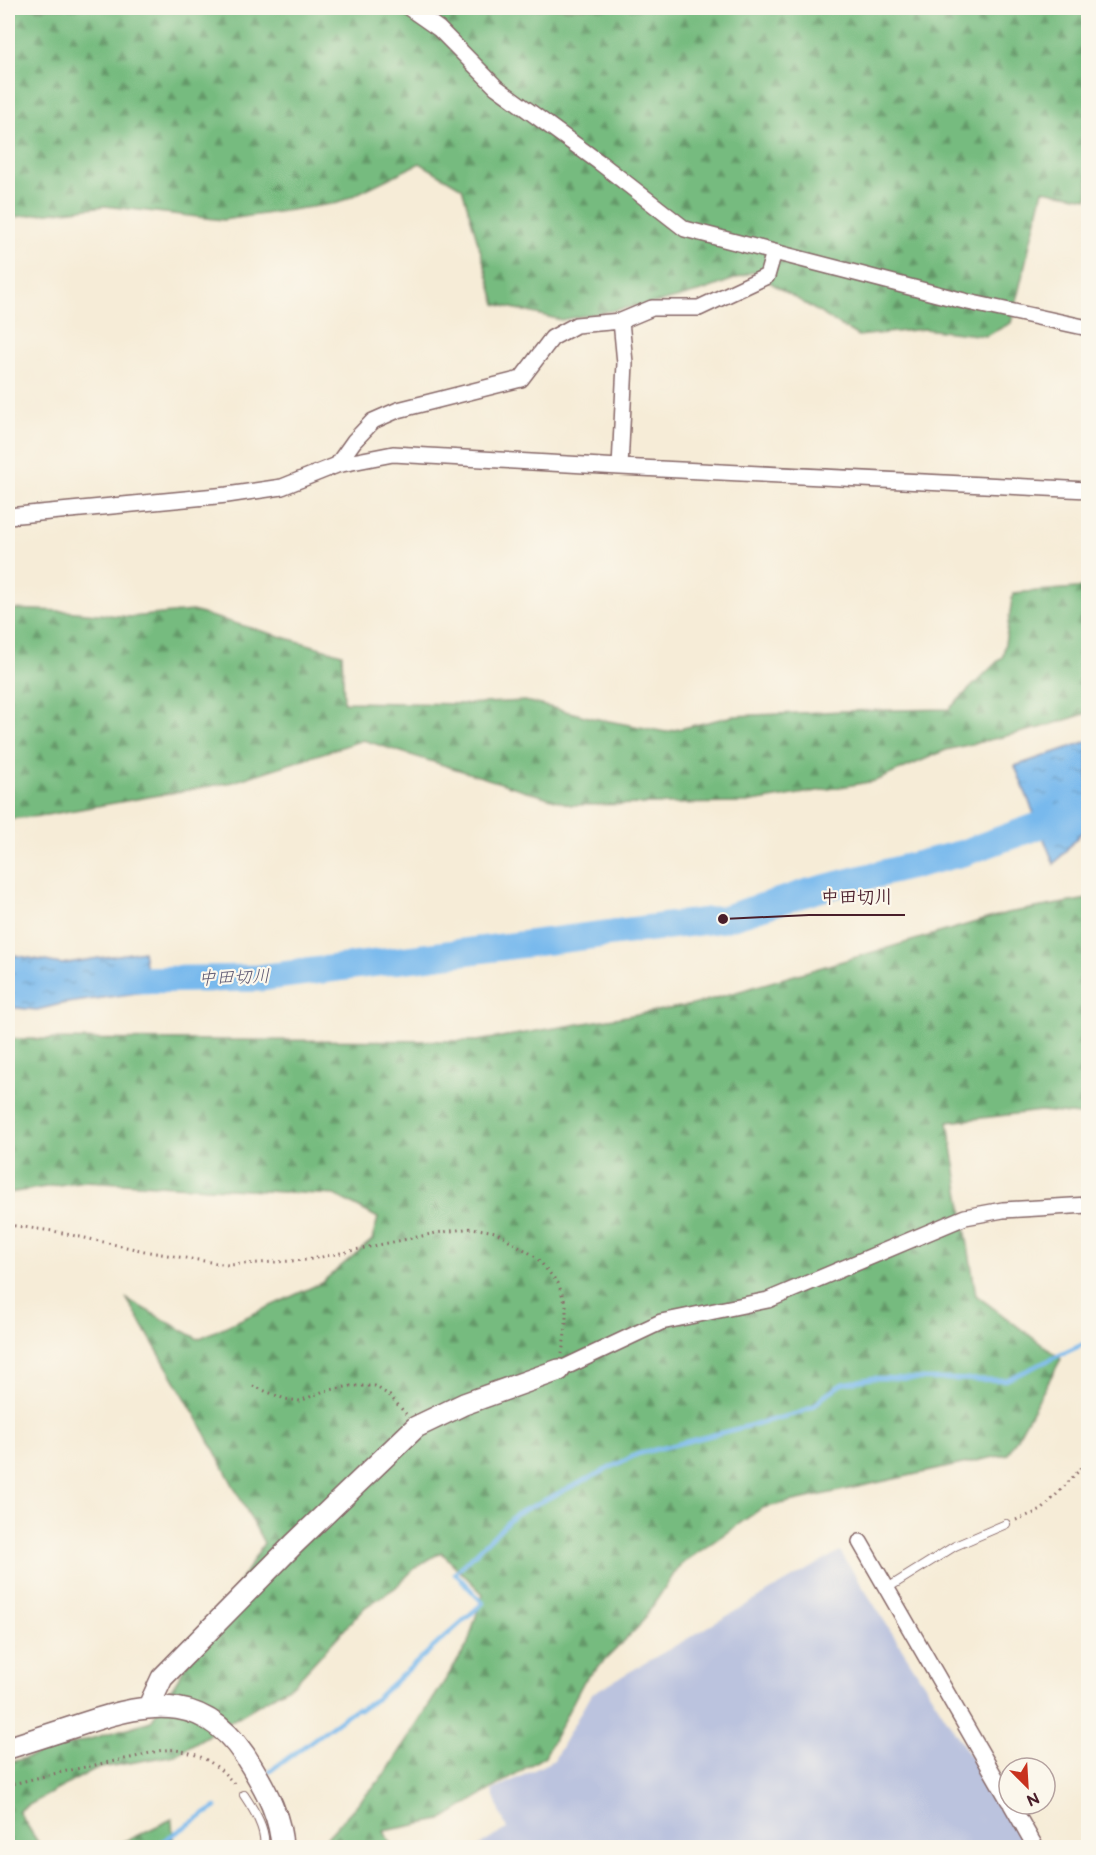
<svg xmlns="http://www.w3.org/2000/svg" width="1096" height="1855" viewBox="0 0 1096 1855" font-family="'Balsamiq Sans','Klee One',sans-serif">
	<defs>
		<pattern id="forest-firs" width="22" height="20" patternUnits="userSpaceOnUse" patternTransform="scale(1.5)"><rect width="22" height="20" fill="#76bb7f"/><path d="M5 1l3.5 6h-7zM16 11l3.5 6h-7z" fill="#639768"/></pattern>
		<pattern id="water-ripples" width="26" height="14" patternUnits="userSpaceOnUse" patternTransform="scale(1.5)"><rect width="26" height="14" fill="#78b9ed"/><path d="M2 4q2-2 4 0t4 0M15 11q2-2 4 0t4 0" fill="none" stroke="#6496c0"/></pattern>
	</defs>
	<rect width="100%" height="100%" fill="#fbf7ec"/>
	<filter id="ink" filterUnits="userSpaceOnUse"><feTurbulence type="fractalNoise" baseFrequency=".0167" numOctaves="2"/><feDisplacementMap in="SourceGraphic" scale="12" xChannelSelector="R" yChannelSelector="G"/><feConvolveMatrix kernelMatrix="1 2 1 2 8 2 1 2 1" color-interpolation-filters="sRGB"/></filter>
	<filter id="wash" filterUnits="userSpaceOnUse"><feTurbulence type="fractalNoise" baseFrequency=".008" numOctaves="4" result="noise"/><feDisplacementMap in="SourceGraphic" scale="24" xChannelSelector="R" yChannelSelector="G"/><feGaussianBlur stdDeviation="1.35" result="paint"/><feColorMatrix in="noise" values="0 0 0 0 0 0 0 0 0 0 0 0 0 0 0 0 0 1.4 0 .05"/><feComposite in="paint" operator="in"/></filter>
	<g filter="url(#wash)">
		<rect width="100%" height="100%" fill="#f6ecd7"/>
		<path fill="#bbc3de" d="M 840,1551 L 1028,1847 L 475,1848 L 507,1829 L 492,1791 L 554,1760 L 591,1694 Z"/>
		<path fill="url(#forest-firs)" stroke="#606d55" stroke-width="1.5" d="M 8,8 L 1088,8 L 1088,198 L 1043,190 L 1011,323 L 986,336 L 924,329 L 858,336 L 753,272 L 705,290 L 665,301 L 561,320 L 496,304 L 462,188 L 420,163 L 338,203 L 223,220 L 105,206 L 8,218 Z
			M 1088,587 L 1088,713 L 1040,728 L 946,750 L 875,781 L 747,803 L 571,805 L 363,740 L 233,782 L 41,816 L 8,819 L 8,609 L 64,611 L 131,617 L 192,611 L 342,654 L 344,702 L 465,704 L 525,701 L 593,718 L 666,732 L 733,716 L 843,711 L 949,709 L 1003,656 L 1013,593 Z
			M 1088,899 L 1088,1116 L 1041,1111 L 948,1122 L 976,1295 L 1061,1359 L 1008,1454 L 762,1508 L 680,1565 L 639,1626 L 584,1681 L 545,1756 L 441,1820 L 384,1831 L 392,1847 L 318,1847 L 386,1773 L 467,1646 L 483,1594 L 441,1552 L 415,1568 L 395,1588 L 365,1607 L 295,1683 L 175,1755 L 95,1769 L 18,1811 L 41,1847 L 8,1847 L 8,1763 L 151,1721 L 264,1543 L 196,1416 L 127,1299 L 198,1339 L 321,1283 L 372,1240 L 378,1218 L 335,1195 L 84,1181 L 8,1193 L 8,1039 L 477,1041 L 692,1005 L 1007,913 Z
			M 172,1819 L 173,1840 L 163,1847 L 113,1847 Z"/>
		<path fill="url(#water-ripples)" stroke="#616c8c" stroke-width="1.5" d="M 1088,741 L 1088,834 L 1082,832 L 1054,864 L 1015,766 Z
			M 143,951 L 149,991 L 61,1004 L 37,1010 L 8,1007 L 8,954 L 61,964 Z"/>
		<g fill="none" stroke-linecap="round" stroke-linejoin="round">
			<path stroke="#78b9ed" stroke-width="4.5" d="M 270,1771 L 355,1709 L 361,1709 L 372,1702 L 483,1603 L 455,1573 L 516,1514 L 638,1454 L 799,1413 L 814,1406 L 824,1396 L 842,1384 L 873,1378 L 1006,1380 L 1088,1342
				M 152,1848 L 216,1807"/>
			<path stroke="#78b9ed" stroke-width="27" d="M 112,982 L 132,980 L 259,978 L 723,919 L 812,891 L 963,853 L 1088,808"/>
		</g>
	</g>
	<g filter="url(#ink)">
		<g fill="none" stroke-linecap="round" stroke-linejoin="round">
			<defs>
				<path id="lane" d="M 886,1589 L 955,1546 L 1006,1524
					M 244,1795 C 254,1810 267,1830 264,1848"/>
				<path id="street" d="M 774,252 L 968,302 L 1088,328
					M 337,465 L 393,454 L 620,467 L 1088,490
					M 620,467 L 625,363 L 621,321
					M 8,516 L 227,495 L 282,487 L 337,465 L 354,441 L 373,421 L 398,410 L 521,379 L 552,338 L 576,325 L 621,321 L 652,308 L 699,308 L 767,276 L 774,252 L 685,229 L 599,162 L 496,87 L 439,29 L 409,8
					M 559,1370 L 661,1322 L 768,1300 L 965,1217 L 1003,1210 L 1088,1205
					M 860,1542 L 1009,1801
					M 1011,1804 L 1036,1848"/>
				<path id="secondary" d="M 149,1706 L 162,1678 L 294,1544 L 416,1427 L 464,1404 L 559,1370
					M 8,1748 C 32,1740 57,1732 82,1724 C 153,1700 209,1692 252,1767 C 267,1792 281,1818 282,1848"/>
			</defs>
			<use href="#lane" stroke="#866767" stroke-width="10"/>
			<use href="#street" stroke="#866767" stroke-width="18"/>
			<use href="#secondary" stroke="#866767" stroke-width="24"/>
			<path stroke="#866767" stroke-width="3" stroke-dasharray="1.5 4.5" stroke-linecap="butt" d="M 8,1225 L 53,1231 L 149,1252 L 228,1265 L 307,1260 L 436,1233 L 472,1228 L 496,1232 L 536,1257 L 558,1283 L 566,1305 L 566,1327 L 562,1354
				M 253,1386 L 285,1399 L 300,1401 L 324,1391 L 351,1386 L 375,1386 L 390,1396 L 406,1414
				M 1016,1520 L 1042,1510 L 1088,1461
				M 13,1784 C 54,1773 94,1765 135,1757 C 147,1754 164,1748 176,1750 C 204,1754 220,1767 237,1787"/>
			<use href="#lane" stroke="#fff" stroke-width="8"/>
			<use href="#street" stroke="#fff" stroke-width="15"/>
			<use href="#secondary" stroke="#fff" stroke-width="21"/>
		</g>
	</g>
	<g text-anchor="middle" stroke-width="4.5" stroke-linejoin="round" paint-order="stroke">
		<g font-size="18" font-style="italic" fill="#5a556f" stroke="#fbf7ec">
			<text transform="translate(234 977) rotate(-2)" y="6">中田切川</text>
		</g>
	</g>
	<path fill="none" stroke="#4a1f2b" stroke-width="2" d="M723 919L809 915H905"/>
	<circle fill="#4a1f2b" stroke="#fbf7ec" stroke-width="2" cx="723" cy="919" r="6"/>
	<g font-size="18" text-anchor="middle" font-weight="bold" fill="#4a1f2b" stroke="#fbf7ec" stroke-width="4.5" stroke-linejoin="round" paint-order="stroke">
		<text x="857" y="903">中田切川</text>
	</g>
	<rect width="1096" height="1855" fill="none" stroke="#fbf7ec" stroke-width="30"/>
	<g transform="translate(1027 1786) rotate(156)"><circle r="28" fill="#fbf7ec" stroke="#b4a19f" stroke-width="1.5"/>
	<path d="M0-4.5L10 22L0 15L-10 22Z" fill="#c8321e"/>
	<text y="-9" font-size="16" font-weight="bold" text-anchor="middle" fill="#4a1f2b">N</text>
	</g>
</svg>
